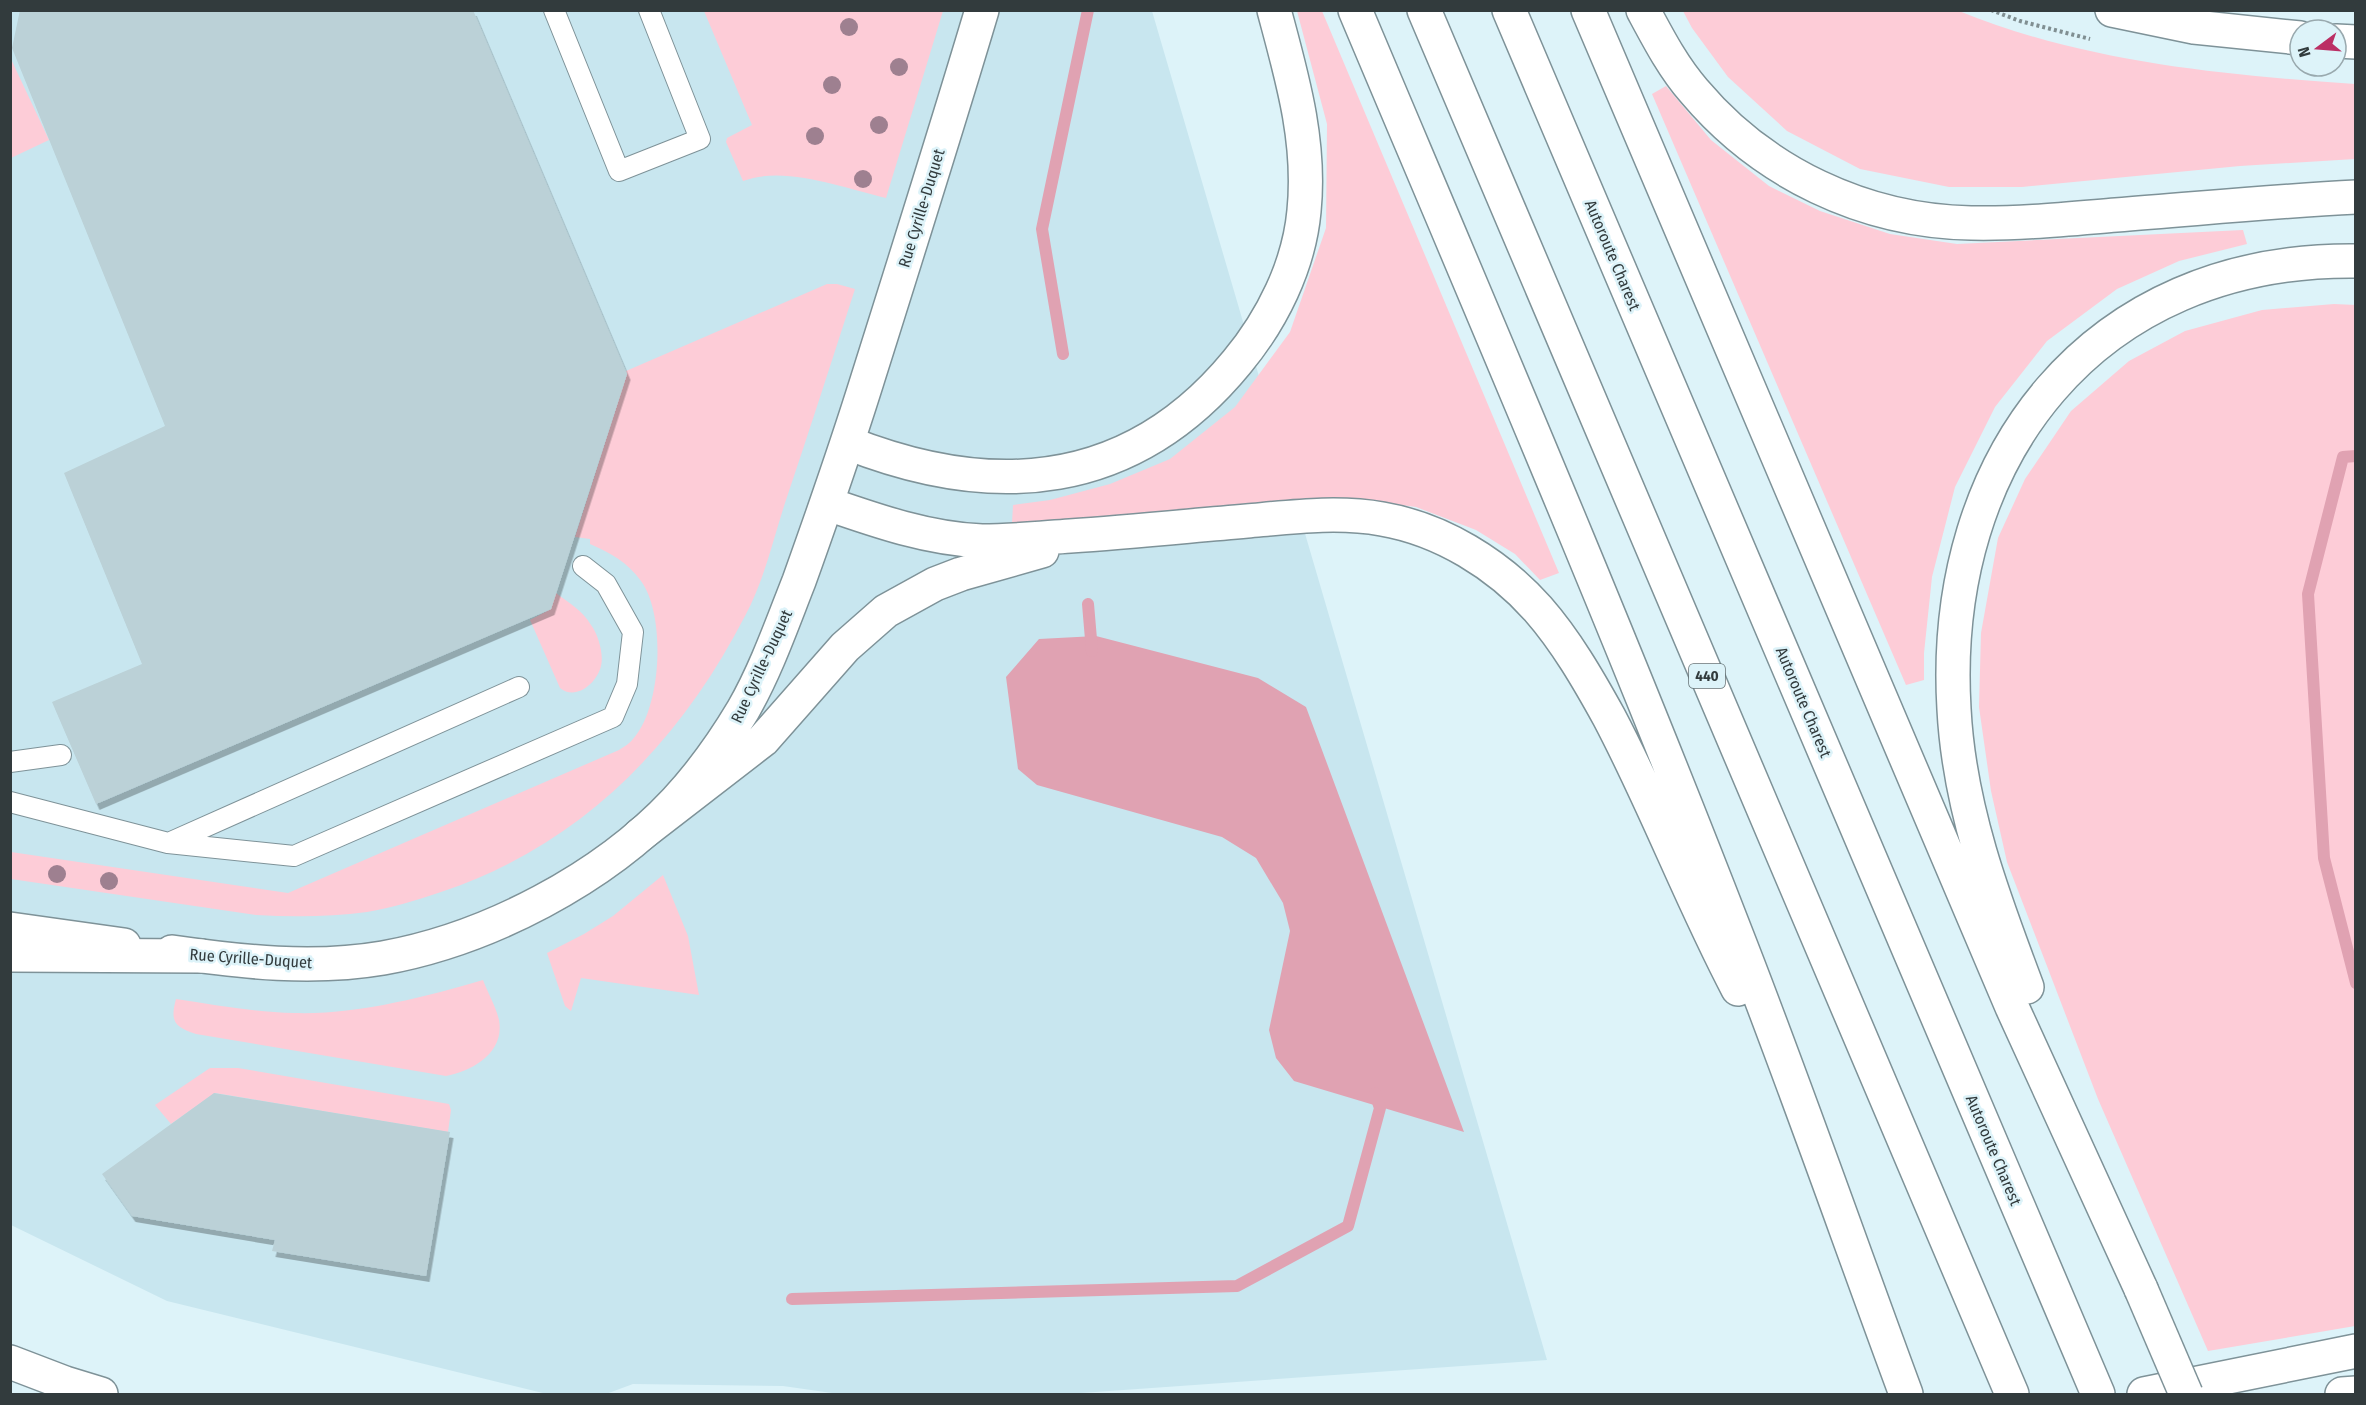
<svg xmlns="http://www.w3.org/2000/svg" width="2366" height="1405" viewBox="0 0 2366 1405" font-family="'Fira Sans Condensed',sans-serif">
	<defs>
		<filter id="shadow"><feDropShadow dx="3.5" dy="6" stdDeviation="0" flood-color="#0004"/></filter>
	</defs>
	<rect width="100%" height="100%" fill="#ddf3f9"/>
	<path fill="#c8e6ef" d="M 10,11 L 1152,11 L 1547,1360 L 1067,1394 L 839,1394 L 783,1386 L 633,1384 L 606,1394 L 547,1394 L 167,1301 L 11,1225 Z"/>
	<path fill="#fdccd7" d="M 704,11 L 943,11 L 886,198 C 843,188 785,165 743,181 L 726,142 L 727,138 L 752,125 Z
		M 1297,11 L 1322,11 L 1559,573 L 1540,580 L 1515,554 L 1476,530 L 1416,507 L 1348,498 L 1012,523 L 1013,505 L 1050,500 L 1110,484 L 1170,459 L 1235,407 L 1290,332 L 1326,228 L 1327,124 Z
		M 1683,11 L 1959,11 C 2084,62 2222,75 2355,84 L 2355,159 L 2240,166 L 2022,187 L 1949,187 L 1860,169 L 1787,131 L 1728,77 L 1692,28 Z
		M 10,57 L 49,140 L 11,158 L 10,158 Z
		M 1666,86 L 1711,140 L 1769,186 L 1820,211 L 1890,234 L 1957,244 L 2243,230 L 2247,244 L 2179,261 L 2117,289 L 2047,341 L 1995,407 L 1955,487 L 1932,577 L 1924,653 L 1924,680 L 1906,685 L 1652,94 Z
		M 827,284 L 837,284 L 855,289 C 832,360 809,432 785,503 C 773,540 764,581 745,616 C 679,744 580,846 441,892 C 417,900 392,908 367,912 C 330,917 293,917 256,915 L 11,879 L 11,852 L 288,893 L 619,750 C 624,747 630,743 633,739 C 662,707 666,615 641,581 C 627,562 611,553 590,544 L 590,539 L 575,537 L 627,374 L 626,371 Z
		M 2334,304 L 2356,305 L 2355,1326 L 2208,1351 L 2098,1099 L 2007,862 L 1991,791 L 1979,707 L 1981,633 L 1998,538 L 2025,479 L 2071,411 L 2129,361 L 2185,331 L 2262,310 Z
		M 556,593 C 569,603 583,611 591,625 C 598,634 604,654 601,666 C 597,683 576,701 560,688 L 530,620 L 551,609 Z
		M 663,875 L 688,936 L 699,995 L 581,978 L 571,1011 L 565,1006 L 547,953 L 584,934 L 613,916 Z
		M 483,980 C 488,993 496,1007 499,1020 C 505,1053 472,1071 446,1076 L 196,1034 C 174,1027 170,1021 176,999 C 215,1005 255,1012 294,1013 C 355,1015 426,997 483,980 Z
		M 210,1068 L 238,1068 L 449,1104 L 451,1110 L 448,1132 L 215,1093 L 171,1124 L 155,1105 Z"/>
	<path fill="#e0a2b2" d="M 1096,636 L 1258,678 L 1306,707 L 1464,1132 L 1294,1081 L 1276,1058 L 1269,1030 L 1290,931 L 1283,903 L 1256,858 L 1222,837 L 1037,785 L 1018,769 L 1006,677 L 1039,639 Z"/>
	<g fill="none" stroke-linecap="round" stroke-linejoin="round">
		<path stroke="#e0a2b2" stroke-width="12" d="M 1063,354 L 1042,229 L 1088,10
			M 2356,456 L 2343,457 L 2308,594 L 2324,858 L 2356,983
			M 1088,604 L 1092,651
			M 792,1299 L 1237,1286 L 1348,1226 L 1380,1108 L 1375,1093"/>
	</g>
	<path fill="#bbd1d7" filter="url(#shadow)" d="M 20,10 L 473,10 L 627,374 L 551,609 L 96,804 L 52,702 L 142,664 L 64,473 L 165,426 L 12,48 Z
		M 214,1093 L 450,1132 L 426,1276 L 272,1251 L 275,1240 L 132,1216 L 102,1174 Z"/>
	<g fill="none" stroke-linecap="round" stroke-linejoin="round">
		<defs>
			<path id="lane" d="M 554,10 L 619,171 L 700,139 L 649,10
				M 10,762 L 61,755
				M 10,802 L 168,843 L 294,856 L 613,717 L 627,684 L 633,632 L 606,584 L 583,566
				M 171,842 L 519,687"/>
			<path id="secondary" d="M 2112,10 L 2194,27 L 2300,38
				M 2336,41 L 2356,42
				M 10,929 L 124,945
				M 172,952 C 242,962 313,970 383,958 C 488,939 603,879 676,801 C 702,773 724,742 743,710 C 766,670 782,624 799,581 C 823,514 846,448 867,381 C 906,257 945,134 982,10"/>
			<path id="highway" d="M 1355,10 C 1484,316 1615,621 1735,931 C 1795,1084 1849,1240 1906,1394
				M 1424,10 L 2012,1394
				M 1509,10 L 2098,1394
				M 1588,10 L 2012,1007 L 2141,1289
				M 1643,10 C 1658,38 1673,67 1694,91 C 1763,173 1864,221 1971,223 C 2020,224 2068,219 2116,215 C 2196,209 2276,201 2356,197
				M 848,443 C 995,501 1132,490 1237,362 C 1272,320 1299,266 1304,211 C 1311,141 1292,77 1274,10
				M 828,504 C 877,521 929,539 982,541 C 1011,541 1041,538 1070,536 C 1129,532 1188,526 1247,521 C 1291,517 1338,511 1382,519 C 1441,529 1498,564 1538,609 C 1566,641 1588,679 1609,717 C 1656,806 1691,900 1738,989
				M 640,835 L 763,740 L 845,647 L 886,611 L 935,584 L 961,574 L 1042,551
				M 10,955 L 201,956
				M 2027,987 C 1993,897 1959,807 1954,709 C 1939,457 2093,258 2356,261
				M 10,1362 L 65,1383 L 101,1394
				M 2144,1394 L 2356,1351
				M 2342,1394 L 2356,1393"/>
		</defs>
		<use href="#lane" stroke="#7e9298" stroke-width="22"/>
		<use href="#secondary" stroke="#7e9298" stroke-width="36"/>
		<use href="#highway" stroke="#7e9298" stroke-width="36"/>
		<path stroke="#808f92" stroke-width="4" stroke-dasharray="3 3" stroke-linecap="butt" d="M 1991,10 L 2020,21 L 2090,39"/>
		<use href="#lane" stroke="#fff" stroke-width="20"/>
		<use href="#secondary" stroke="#fff" stroke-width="33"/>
		<use href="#highway" stroke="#fff" stroke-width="33"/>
		<defs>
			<path id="highway-bridge" d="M 2141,1289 L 2186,1394"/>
		</defs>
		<use href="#highway-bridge" stroke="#7e9298" stroke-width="36" stroke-linecap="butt"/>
		<use href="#highway-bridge" stroke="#fff" stroke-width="33"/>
	</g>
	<g fill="#9e8090">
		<circle cx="849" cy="27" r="9"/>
		<circle cx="899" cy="67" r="9"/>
		<circle cx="832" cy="85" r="9"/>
		<circle cx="879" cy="125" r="9"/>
		<circle cx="815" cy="136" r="9"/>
		<circle cx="863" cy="179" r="9"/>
		<circle cx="57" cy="874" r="9"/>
		<circle cx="109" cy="881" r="9"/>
	</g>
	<g text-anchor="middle" stroke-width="5" stroke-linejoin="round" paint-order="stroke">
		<rect fill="#ddf3f9" stroke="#657275" stroke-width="1.5" x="1689" y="664" width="36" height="24" rx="4.5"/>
		<g font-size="15" font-weight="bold" fill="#323b3d">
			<text x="1707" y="681">440</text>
		</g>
		<g font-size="16" fill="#323b3d" stroke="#ddf3f9">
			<text transform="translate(921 208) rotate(-73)" y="6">Rue Cyrille-Duquet</text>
			<text transform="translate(1613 255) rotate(67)" y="6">Autoroute Charest</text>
			<text transform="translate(761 666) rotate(-65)" y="6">Rue Cyrille-Duquet</text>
			<text transform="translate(1804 702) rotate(67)" y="6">Autoroute Charest</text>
			<text transform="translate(251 958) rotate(4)" y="6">Rue Cyrille-Duquet</text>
			<text transform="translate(1994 1150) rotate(67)" y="6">Autoroute Charest</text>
		</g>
	</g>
	<rect width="2366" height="1405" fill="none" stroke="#323b3d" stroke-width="24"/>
	<g transform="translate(2318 48) rotate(254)"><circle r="28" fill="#ddf3f9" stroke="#99a9ae" stroke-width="1.5"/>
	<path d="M0-4.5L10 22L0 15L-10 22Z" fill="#bb2f64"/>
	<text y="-9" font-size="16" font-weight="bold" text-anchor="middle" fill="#323b3d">N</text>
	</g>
</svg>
